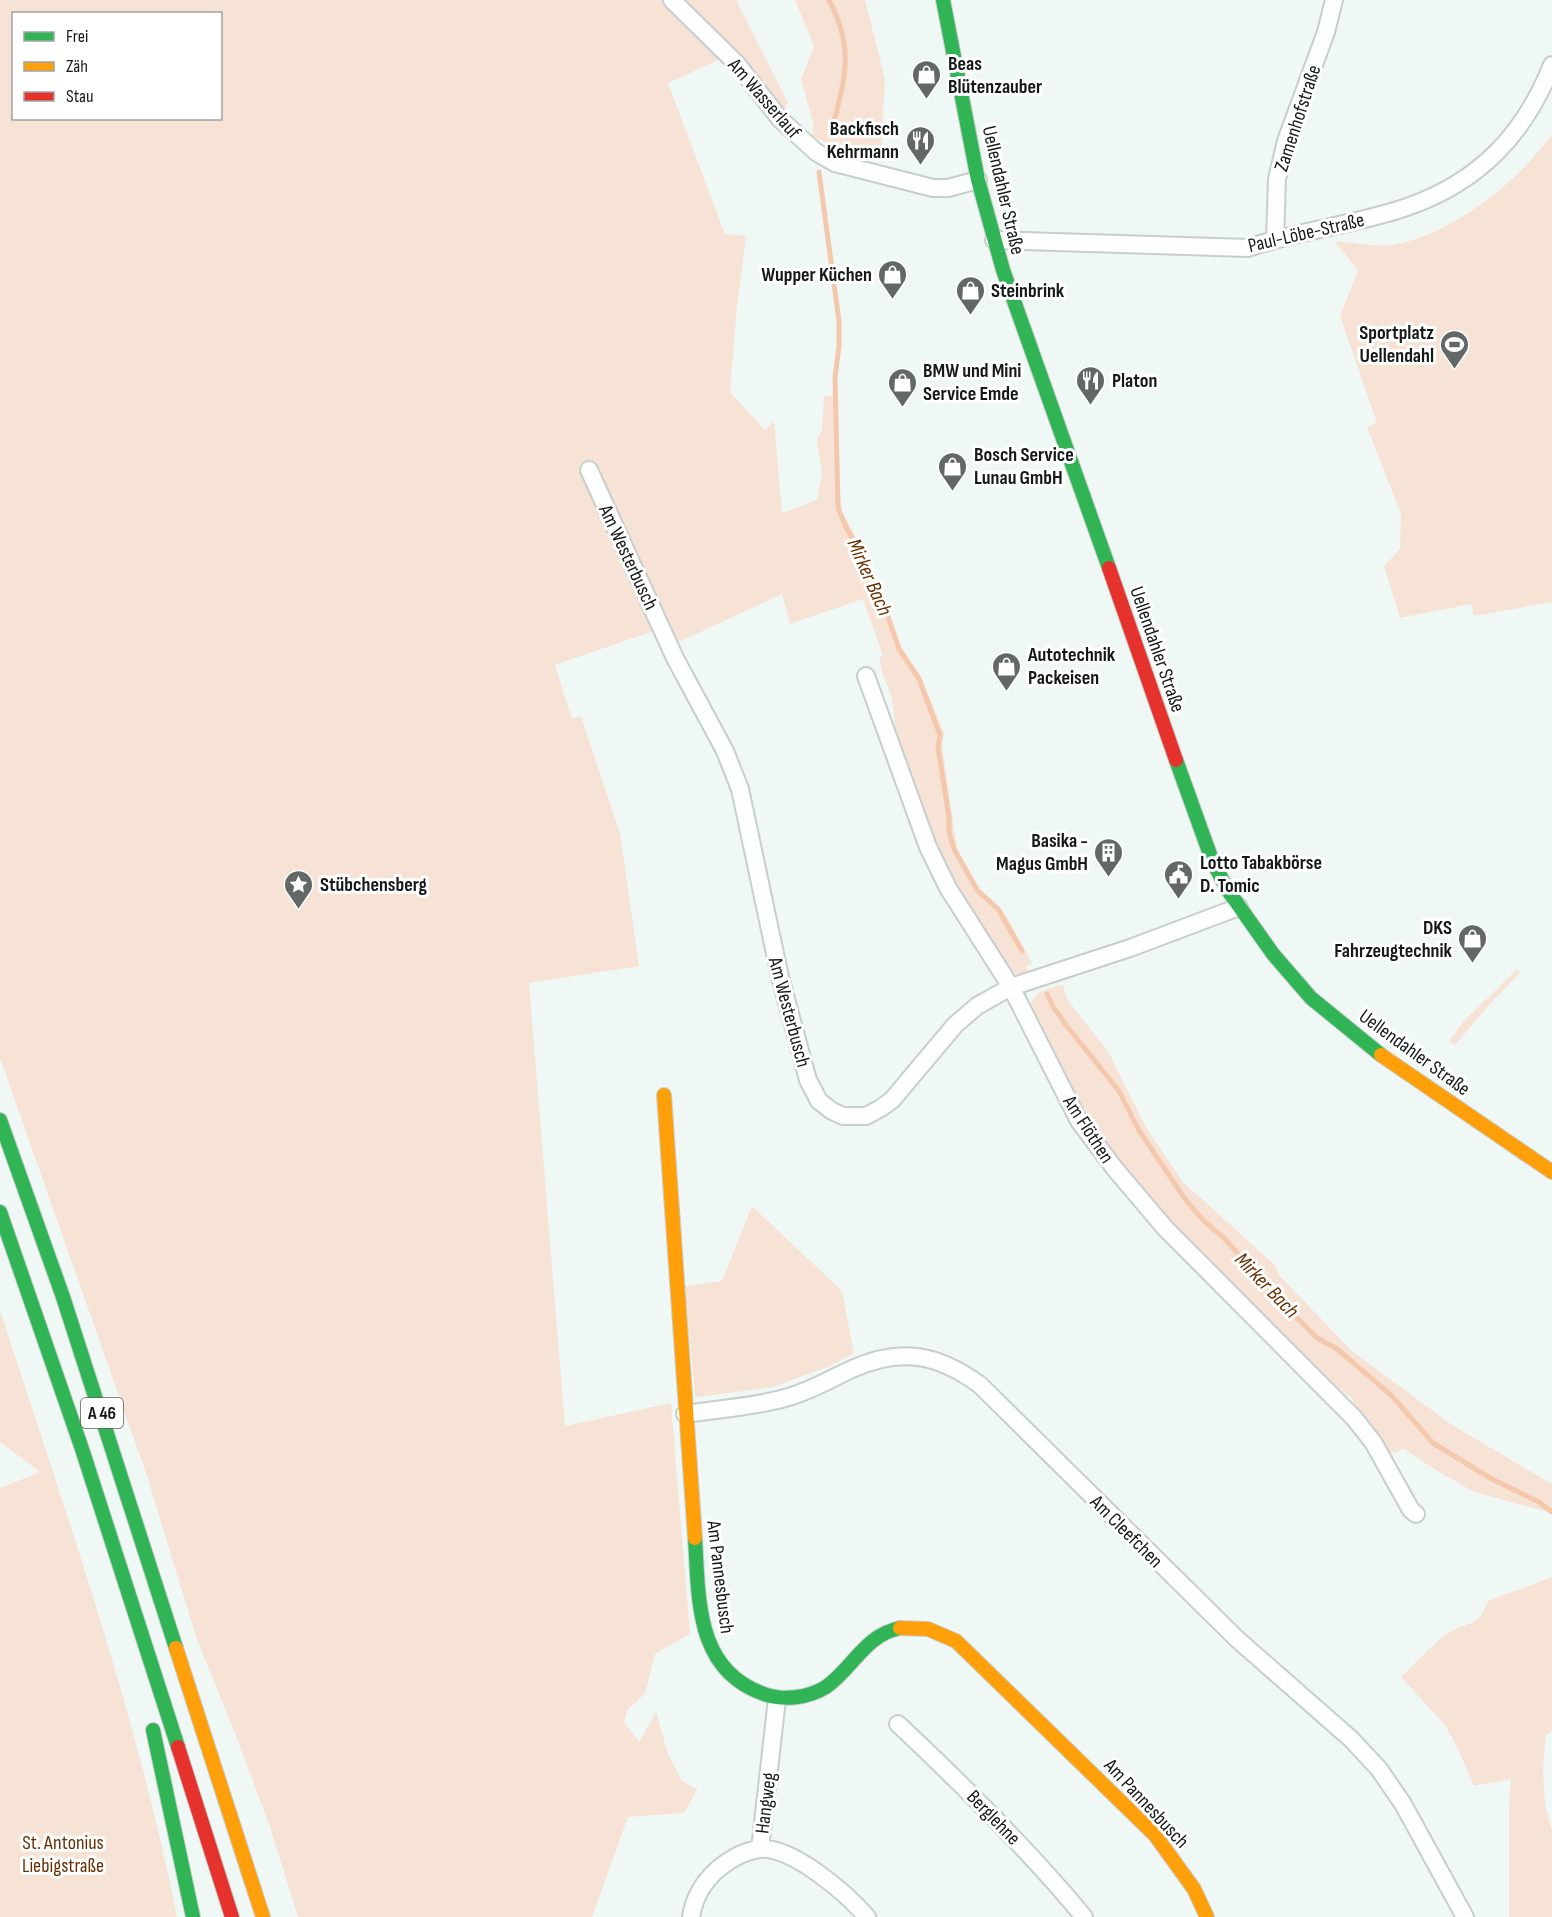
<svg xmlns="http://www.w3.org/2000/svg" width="1552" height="1917" viewBox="0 0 1552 1917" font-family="'Sofia Sans Condensed',sans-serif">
	<rect width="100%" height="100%" fill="#f0f8f6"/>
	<path fill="#f7e3d5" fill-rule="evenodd" d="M 0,0 L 667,0 L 725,57 L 668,83 L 725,234 L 746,236 L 737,307 L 730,392 L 765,430 L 774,421 L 782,513 L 817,500 L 822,473 L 817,440 L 822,430 L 824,396 L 838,395 L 839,482 L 842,511 L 877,579 L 902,648 L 921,677 L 944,733 L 942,746 L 957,849 L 980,889 L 1002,910 L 1012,926 L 1032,964 L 1026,966 L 1030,975 L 1024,976 L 1012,972 L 945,871 L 896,736 L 892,698 L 882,672 L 879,658 L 883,656 L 863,599 L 790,624 L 782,594 L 679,642 L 668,626 L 555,665 L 572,719 L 581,716 L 620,833 L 639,966 L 529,983 L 565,1426 L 671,1403 L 690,1634 L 655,1654 L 645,1694 L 628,1709 L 624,1722 L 639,1742 L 656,1712 L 668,1754 L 682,1781 L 697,1789 L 684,1813 L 628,1817 L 592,1917 L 298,1917 L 270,1827 L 233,1728 L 197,1640 L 147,1476 L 0,1058 ZM 14,14 L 220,14 L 220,118 L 14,118 Z
		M 681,0 L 736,0 L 788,103 L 781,114 Z
		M 795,0 L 865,0 L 885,79 L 881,161 L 845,151 L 812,136 L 813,122 L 801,79 L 814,46 Z
		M 1552,134 L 1552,602 L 1474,616 L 1471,604 L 1400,618 L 1384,566 L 1400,549 L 1401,514 L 1367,427 L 1377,423 L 1340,316 L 1358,270 L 1334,241 C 1350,242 1379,247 1393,245 C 1454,233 1517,183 1552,134 Z
		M 1517,969 L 1521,972 L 1491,1003 L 1455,1045 L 1449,1041 L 1463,1022 Z
		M 1063,984 L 1067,999 L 1109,1053 L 1147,1129 L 1183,1182 L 1276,1266 L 1278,1274 L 1351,1350 L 1452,1425 L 1552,1484 L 1552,1513 L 1474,1492 L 1431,1467 L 1403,1448 L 1397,1453 L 1386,1452 L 1354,1407 L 1353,1399 L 1320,1376 L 1153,1204 L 1083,1116 L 1031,1009 C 1030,991 1049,989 1063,984 Z
		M 752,1206 L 842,1291 L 854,1353 L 830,1366 L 773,1387 L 698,1397 L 695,1396 L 685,1286 L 722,1281 Z
		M 0,1310 C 65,1511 136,1710 177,1917 L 0,1917 L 0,1488 L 40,1472 L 0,1442 Z
		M 1552,1577 L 1552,1731 L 1546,1735 L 1543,1770 L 1545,1804 L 1552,1831 L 1552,1917 L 1509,1917 L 1509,1803 L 1511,1779 L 1474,1786 L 1457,1747 L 1444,1724 L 1401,1677 C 1414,1665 1436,1640 1450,1632 C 1472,1619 1477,1629 1488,1601 Z"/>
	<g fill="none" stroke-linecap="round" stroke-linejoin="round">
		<path stroke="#f4c8ac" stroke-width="5" d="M 829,0 C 855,49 845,79 832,129
			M 819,172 L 839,321 L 839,346 L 835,377 L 838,508 L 846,527 L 876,582 L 899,649 L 919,679 L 940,735 L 938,747 L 949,817 L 949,832 L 954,849 L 977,890 L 998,909 L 1022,951
			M 1047,994 L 1052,1005 L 1066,1025 L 1119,1091 L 1138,1129 L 1185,1199 L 1204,1221 L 1224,1238 L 1291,1312 L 1316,1337 L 1337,1349 L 1391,1395 L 1433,1443 L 1490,1478 L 1539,1502 L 1552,1512"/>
		<defs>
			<path id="street" d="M 672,0 L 737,64 L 780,119 L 816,152 L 835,163 L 933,188 L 948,188 L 978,180
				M 1275,239 L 1277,179 L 1286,141 L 1326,32 L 1334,0
				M 994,240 L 1248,248 C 1300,230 1355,225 1407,207 C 1479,182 1524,135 1552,65
				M 589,470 L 675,658 L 725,751 L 740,789 L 780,977 L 808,1080 L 819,1101 L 832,1111 L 843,1116 L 866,1116 L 881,1108 L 892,1100 L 955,1025 L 977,1006 L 1011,987 L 1130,948 L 1239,907
				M 866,676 L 928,847 L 948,888 L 1011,987 L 1079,1121 L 1115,1169 L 1165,1228 L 1354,1418 L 1373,1442 L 1411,1510 L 1416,1514
				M 685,1414 C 718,1409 753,1407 785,1398 C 809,1392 830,1379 852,1369 C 901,1347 938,1354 980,1385 L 1237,1639 L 1351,1739 L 1379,1769 L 1403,1804 L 1465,1917
				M 898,1724 C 963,1785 1027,1848 1084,1917
				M 760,1849 L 777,1699
				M 691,1917 C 694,1898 703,1882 718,1869 C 729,1860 744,1851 759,1849 C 792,1846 846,1893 867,1917"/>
			<path id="fast" d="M 943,0 L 978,180 L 1003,270 L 1109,568
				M 1176,760 L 1212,860 L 1227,889 L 1273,954 L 1311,998 L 1381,1055
				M 0,1120 L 63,1297 L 176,1648
				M 0,1212 L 82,1449 L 178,1747
				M 695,1538 C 699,1599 695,1670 764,1694 C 784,1701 808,1698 826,1687 C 853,1668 865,1635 900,1628
				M 153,1730 L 193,1917"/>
			<path id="slow" d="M 1381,1055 L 1552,1172
				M 664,1095 L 695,1538
				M 900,1628 L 928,1629 L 956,1641 L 1155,1835 L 1194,1889 L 1207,1917
				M 176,1648 L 263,1917"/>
			<path id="jam" d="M 1109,568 L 1176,760
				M 178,1747 L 232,1917"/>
		</defs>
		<use href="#street" stroke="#c7cecc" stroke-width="20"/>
		<use href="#fast" stroke="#c7cecc" stroke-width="16"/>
		<use href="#slow" stroke="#c7cecc" stroke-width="16"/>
		<use href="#jam" stroke="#c7cecc" stroke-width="16"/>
		<use href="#street" stroke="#fdfefe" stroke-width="16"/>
		<use href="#fast" stroke="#30b455" stroke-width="14"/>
		<use href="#slow" stroke="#ff9f0a" stroke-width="14"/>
		<use href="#jam" stroke="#e5322d" stroke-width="14"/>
	</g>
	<defs>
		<symbol id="shop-pin" viewBox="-11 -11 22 30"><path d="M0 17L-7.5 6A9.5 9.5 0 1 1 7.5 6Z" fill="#616866" stroke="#fff"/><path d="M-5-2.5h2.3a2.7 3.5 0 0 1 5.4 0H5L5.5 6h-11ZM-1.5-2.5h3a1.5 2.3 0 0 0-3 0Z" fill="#fff"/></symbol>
		<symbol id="restaurant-pin" viewBox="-11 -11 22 30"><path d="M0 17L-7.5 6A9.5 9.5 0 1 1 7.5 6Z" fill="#616866" stroke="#fff"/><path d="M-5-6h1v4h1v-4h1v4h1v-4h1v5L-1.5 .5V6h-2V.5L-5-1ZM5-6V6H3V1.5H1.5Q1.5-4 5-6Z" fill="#fff"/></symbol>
		<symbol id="stadium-pin" viewBox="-11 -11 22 30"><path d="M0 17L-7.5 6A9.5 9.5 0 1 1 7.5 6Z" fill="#616866" stroke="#fff"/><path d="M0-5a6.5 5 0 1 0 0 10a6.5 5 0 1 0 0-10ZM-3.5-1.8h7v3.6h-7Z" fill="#fff"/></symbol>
		<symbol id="building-pin" viewBox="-11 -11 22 30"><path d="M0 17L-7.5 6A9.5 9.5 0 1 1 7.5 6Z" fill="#616866" stroke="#fff"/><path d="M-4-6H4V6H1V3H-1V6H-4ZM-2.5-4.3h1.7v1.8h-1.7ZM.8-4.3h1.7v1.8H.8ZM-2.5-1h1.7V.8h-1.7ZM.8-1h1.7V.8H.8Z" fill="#fff"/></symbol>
		<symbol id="civic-pin" viewBox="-11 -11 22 30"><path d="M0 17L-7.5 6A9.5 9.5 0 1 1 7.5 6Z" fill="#616866" stroke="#fff"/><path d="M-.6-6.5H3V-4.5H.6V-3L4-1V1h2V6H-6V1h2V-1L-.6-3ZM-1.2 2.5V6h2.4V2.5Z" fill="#fff"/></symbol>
		<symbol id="sight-pin" viewBox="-11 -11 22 30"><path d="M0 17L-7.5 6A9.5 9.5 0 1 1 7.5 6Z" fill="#616866" stroke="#fff"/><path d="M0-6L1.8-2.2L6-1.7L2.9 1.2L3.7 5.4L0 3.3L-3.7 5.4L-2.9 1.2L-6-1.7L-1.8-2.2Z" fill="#fff"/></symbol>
	</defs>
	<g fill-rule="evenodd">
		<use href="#shop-pin" x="910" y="58" width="33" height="45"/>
		<use href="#restaurant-pin" x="904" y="124" width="33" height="45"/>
		<use href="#shop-pin" x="876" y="258" width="33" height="45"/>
		<use href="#shop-pin" x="954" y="274" width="33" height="45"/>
		<use href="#stadium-pin" x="1438" y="328" width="33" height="45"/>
		<use href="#restaurant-pin" x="1074" y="364" width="33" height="45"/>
		<use href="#shop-pin" x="886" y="366" width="33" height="45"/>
		<use href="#shop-pin" x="936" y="450" width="33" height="45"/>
		<use href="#shop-pin" x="990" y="650" width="33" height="45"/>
		<use href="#building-pin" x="1092" y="836" width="33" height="45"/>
		<use href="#civic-pin" x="1162" y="858" width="33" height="45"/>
		<use href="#sight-pin" x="282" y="868" width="33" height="45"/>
		<use href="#shop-pin" x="1456" y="922" width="33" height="45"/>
	</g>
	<g text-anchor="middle" stroke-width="6" stroke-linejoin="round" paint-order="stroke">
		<rect fill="#fff" stroke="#5a5f5d" stroke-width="1.5" x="81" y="1398" width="42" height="30" rx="4.5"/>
		<g font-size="18" font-weight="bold" fill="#141a18">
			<text x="102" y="1419">A 46</text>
		</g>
		<g font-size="20" font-weight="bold" fill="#141a18" stroke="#fff" text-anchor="start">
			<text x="948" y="70">Beas<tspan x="948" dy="23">Blütenzauber</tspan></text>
			<text x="899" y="135" text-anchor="end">Backfisch<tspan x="899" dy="23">Kehrmann</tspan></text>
			<text x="872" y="281" text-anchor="end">Wupper Küchen</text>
			<text x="991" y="297">Steinbrink</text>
			<text x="1434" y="339" text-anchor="end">Sportplatz<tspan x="1434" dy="23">Uellendahl</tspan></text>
			<text x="923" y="377">BMW und Mini<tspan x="923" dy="23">Service Emde</tspan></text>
			<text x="1112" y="387">Platon</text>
			<text x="974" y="461">Bosch Service<tspan x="974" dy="23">Lunau GmbH</tspan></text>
			<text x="1028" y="661">Autotechnik<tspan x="1028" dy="23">Packeisen</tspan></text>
			<text x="1088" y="847" text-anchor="end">Basika -<tspan x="1088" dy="23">Magus GmbH</tspan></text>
			<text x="1200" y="869">Lotto Tabakbörse<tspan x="1200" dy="23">D. Tomic</tspan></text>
			<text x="320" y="891">Stübchensberg</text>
			<text x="1452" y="934" text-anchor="end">DKS<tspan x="1452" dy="23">Fahrzeugtechnik</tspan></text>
		</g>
		<g font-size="20" fill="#141a18" stroke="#fff">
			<text transform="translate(765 98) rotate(49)" y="7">Am Wasserlauf</text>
			<text transform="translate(1297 118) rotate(-72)" y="7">Zamenhofstraße</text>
			<text transform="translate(1004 190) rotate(77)" y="7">Uellendahler Straße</text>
			<text transform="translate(1306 232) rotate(-13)" y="7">Paul-Löbe-Straße</text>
			<text transform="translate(629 557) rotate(65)" y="7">Am Westerbusch</text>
			<text transform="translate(1158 649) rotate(71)" y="7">Uellendahler Straße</text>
			<text transform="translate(790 1012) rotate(75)" y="7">Am Westerbusch</text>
			<text transform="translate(1415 1052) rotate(36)" y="7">Uellendahler Straße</text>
			<text transform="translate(1089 1129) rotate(57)" y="7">Am Flöthen</text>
			<text transform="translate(1127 1531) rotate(45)" y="7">Am Cleefchen</text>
			<text transform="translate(721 1577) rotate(83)" y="7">Am Pannesbusch</text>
			<text transform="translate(765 1803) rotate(-83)" y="7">Hangweg</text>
			<text transform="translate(1147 1803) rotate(47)" y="7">Am Pannesbusch</text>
			<text transform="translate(994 1817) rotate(46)" y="7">Berglehne</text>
		</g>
		<g font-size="20" fill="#692e00" stroke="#fff">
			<text x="63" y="1849">St. Antonius<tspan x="63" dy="23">Liebigstraße</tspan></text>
		</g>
		<g font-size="21" font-style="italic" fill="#6b3001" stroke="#fff">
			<text transform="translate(870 577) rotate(66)" y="7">Mirker Bach</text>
			<text transform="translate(1267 1285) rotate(46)" y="7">Mirker Bach</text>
		</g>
	</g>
	<rect x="12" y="12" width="210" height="108" fill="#ffffff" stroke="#a1a3a3" stroke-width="1.5"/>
	<rect x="24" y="32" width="30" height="9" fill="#30b455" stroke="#a1a3a3" stroke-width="1.5"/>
	<text x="66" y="42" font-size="18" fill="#141a18">Frei</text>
	<rect x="24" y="62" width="30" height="9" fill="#ff9f0a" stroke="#a1a3a3" stroke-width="1.5"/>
	<text x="66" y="72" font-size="18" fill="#141a18">Zäh</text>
	<rect x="24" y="92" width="30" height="9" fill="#e5322d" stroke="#a1a3a3" stroke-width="1.5"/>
	<text x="66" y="102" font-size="18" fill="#141a18">Stau</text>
</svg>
